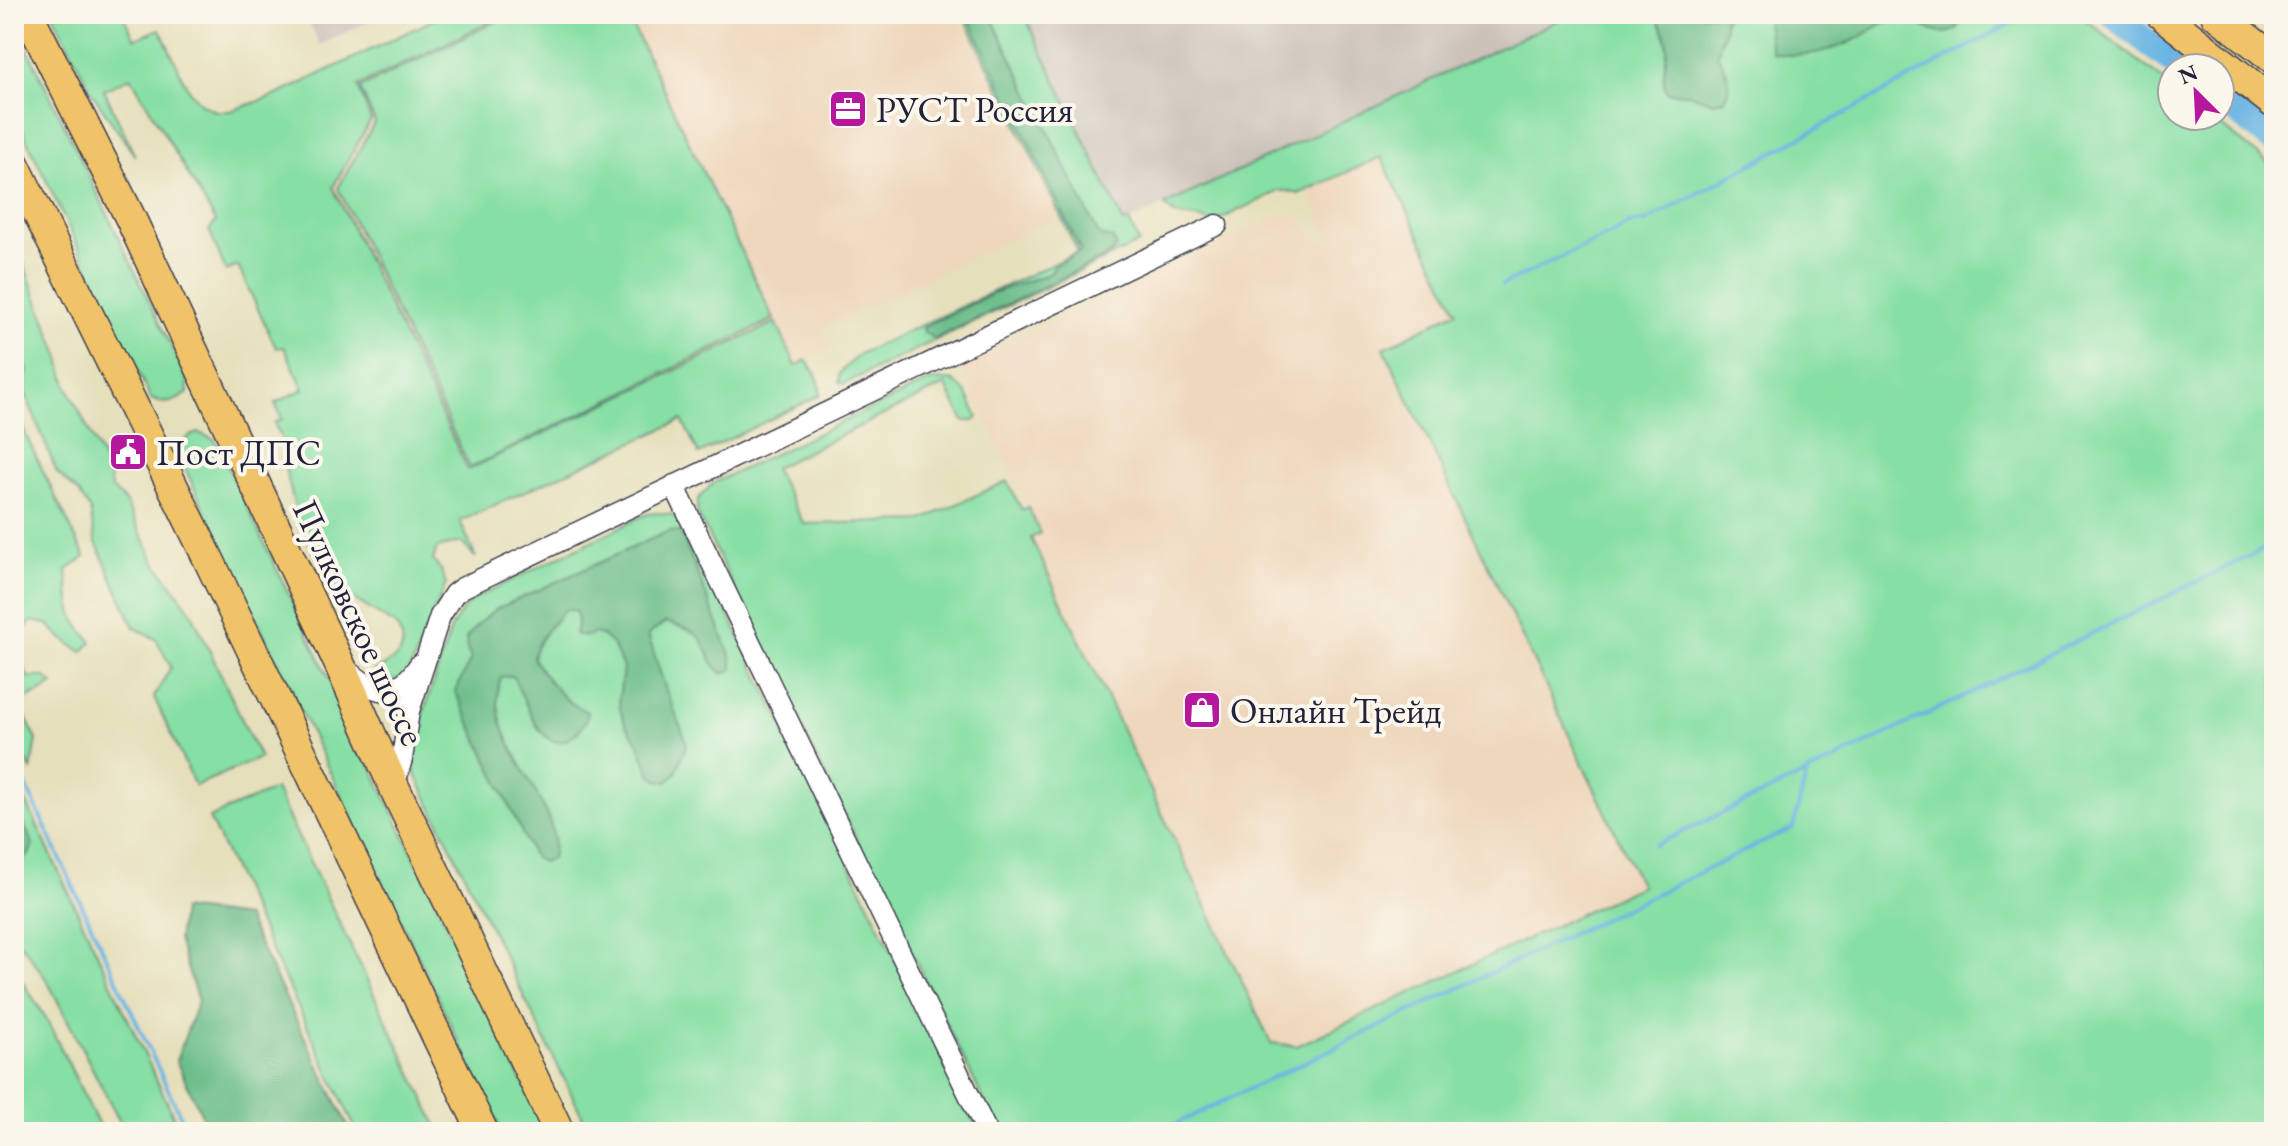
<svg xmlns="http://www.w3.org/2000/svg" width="2288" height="1146" viewBox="0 0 2288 1146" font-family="'EB Garamond',serif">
	<rect width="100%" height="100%" fill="#fbf7ec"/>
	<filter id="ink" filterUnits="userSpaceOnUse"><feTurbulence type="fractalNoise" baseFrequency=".0125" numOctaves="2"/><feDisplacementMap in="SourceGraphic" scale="16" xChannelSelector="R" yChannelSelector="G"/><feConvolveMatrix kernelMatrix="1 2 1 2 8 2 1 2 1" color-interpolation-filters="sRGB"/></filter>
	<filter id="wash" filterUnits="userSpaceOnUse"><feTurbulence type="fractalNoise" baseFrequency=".006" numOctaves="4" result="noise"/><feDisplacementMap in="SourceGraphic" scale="32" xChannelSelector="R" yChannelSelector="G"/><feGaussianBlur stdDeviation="1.8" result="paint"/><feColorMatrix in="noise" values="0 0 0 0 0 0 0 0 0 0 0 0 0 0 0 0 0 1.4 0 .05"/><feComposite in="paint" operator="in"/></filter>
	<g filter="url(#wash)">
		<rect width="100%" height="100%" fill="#e6dfbb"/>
		<path fill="#eed7bb" d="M 506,14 L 963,14 L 1061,215 L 822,328 L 831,348 L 796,366 L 776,322 L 468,470 L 333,187 L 371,120 L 357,86 Z
			M 1381,156 L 1458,311 L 1384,348 L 1642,886 L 1297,1046 L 1271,1043 L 1031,537 L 1040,532 L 959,365 L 1279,215 L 1294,217 L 1306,223 L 1317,243 L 1329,239 L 1307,189 Z"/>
		<path fill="#ccc2b9" d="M 305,14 L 383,14 L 320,45 Z
			M 1024,14 L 1565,14 L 1564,18 L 1124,224 Z"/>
		<path fill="#86dfa4" stroke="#548070" stroke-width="2" d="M 53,14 L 122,14 L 135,39 L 160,29 L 188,89 L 201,104 L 215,111 L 230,111 L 277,95 L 445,14 L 506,14 L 358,86 L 371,120 L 333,187 L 468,470 L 776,322 L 796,366 L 806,360 C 815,371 821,381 820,395 L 699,454 L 682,420 L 460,521 L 476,558 L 461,542 L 437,548 L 433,560 L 441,570 L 446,584 L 407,677 L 381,684 L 374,671 C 395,660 414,650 395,625 L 333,586 L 300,526 L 283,461 L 286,447 L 274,423 L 282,419 L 275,403 L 304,389 L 284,347 L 276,348 L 238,266 L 226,271 L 209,230 L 216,222 L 131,77 L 104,90 L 135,156 L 92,93 Z
			M 512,14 L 627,14 L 774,319 L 470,468 L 338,188 L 375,122 L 360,88 Z
			M 963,14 L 1024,14 L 1124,223 L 1129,221 L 1139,243 L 844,384 L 839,382 L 840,373 L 859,354 L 1078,252 Z
			M 1565,14 L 2078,14 L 2172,87 L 2172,116 L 2208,116 L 2274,167 L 2274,1132 L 999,1132 L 697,512 L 698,499 L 713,483 L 929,381 L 952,380 L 966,392 L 978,417 L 974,421 L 964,421 L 945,385 L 774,468 L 804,524 L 920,521 L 1007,481 L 1022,510 L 1028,507 L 1040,533 L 1031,538 L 1271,1043 L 1297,1046 L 1641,886 L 1384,348 L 1457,311 L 1381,157 L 1299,194 L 1289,191 L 1279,191 L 1212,223 C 1196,213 1177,223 1165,205 L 1563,18 Z
			M 14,21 L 187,379 L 188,393 C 175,402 166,406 151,399 L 14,113 Z
			M 14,255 L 22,260 L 60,358 L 67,386 L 109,472 L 111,488 L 125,501 L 155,562 L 191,611 L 260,758 L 195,786 L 154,697 L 171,667 L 156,639 L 134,627 L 95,540 L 90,510 L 79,493 L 57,473 L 24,390 L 28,369 L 14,348 Z
			M 14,402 L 26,436 L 85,557 L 67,570 C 71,605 67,616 92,642 L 82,652 L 63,639 L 47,624 L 32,621 L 17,637 L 18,654 L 28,677 L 45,677 L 53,684 L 39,693 L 18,702 L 37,740 L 31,770 L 14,735 Z
			M 199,433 L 215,440 L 546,1132 L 502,1132 L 180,458 C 180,443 185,436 199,433 Z
			M 659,513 L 673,515 L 683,520 L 979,1132 L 590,1132 L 408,759 L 452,626 L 465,607 L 477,597 L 647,514 Z
			M 14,776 L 181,1132 L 125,1132 L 48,982 L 23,946 L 14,941 Z
			M 275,789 L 440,1132 L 357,1132 L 209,818 Z
			M 14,973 L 22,981 L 46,1018 L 102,1132 L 14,1132 Z"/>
		<path fill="#6cbe8a" stroke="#477062" stroke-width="2" d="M 967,14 L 990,14 L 1098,233 L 1102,236 L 1113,239 L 1116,247 L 1111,254 L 935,339 L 924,332 L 923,327 L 1003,289 L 1046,275 L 1052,272 L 1054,266 L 1081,251 Z
			M 1655,14 L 1730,14 L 1724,19 L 1725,28 L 1717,54 C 1726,72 1734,80 1724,100 L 1714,102 L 1693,95 L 1667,92 C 1659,77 1668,62 1667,46 C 1667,35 1660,24 1655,14 Z
			M 1763,14 L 1959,14 L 1958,29 C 1931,42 1922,18 1898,19 C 1884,20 1871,31 1859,38 C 1833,51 1801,59 1773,53 C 1766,39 1772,28 1763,14 Z
			M 669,531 L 680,532 L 685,542 L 731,657 L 733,669 L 724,674 C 708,666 710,647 698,636 C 690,628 676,626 666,622 L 648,635 L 666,690 L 687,743 L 676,773 L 668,782 L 657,780 L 650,773 L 638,742 L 626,725 L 620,709 L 619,699 L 623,668 L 613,645 L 603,636 L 594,633 L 585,637 L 575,634 L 578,620 L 575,610 L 565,610 C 553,622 536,642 533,658 C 542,673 553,687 566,699 C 572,705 581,707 588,713 C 586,724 579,732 570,738 C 540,759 524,693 512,676 L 501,677 C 483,730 543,785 553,834 C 555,842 553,851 552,859 L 542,862 L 533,856 L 455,691 L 471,659 L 467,649 L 466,638 L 479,623 L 496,609 Z
			M 14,805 L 33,844 L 29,855 L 23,859 L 14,859 Z
			M 182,909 L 246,917 L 351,1132 L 210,1132 L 176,1061 L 198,1001 L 178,940 Z"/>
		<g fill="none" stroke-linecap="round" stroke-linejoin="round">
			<path stroke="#6ab5e3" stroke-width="4" d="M 1502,285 L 1609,235 L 1628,224 L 1645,222 L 2028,14
				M 14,760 L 188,1132
				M 1655,845 L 1807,773 L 2274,544
				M 1159,1132 L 1793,828 L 1807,773"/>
			<path stroke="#6ab5e3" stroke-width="26" d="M 2112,14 L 2180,68
				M 2220,99 L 2274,141"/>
		</g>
	</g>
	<g filter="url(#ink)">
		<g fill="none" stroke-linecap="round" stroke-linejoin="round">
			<defs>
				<path id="minor" d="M 674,485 L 987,1132
					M 343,666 C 375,695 393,703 420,664
					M 394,787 L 402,759 L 409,711 L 440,616 L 454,594 L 462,588 L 1217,225"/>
				<path id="highway" d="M 28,14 L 129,215 L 339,663 L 394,787 L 559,1132
					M 2161,14 L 2274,103
					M 2216,14 L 2274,59
					M 14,164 L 207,556 L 483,1132"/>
			</defs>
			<use href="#minor" stroke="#3f3e4e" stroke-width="23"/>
			<use href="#highway" stroke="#3f3e4e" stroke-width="33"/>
			<use href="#minor" stroke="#fff" stroke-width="20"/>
			<use href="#highway" stroke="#f0c369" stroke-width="30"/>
		</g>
	</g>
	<defs>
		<symbol id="office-square" viewBox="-11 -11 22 22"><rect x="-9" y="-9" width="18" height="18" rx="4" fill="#b5179e" stroke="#fbf7ec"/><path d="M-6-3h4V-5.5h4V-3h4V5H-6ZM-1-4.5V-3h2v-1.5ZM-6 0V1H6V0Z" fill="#fff"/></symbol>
		<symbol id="civic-square" viewBox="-11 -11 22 22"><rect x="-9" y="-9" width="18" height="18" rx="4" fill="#b5179e" stroke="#fbf7ec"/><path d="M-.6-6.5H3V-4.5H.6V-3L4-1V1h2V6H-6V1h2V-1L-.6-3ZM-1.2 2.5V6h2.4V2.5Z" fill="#fff"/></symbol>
		<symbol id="shop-square" viewBox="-11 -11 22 22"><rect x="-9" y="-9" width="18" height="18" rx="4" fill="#b5179e" stroke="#fbf7ec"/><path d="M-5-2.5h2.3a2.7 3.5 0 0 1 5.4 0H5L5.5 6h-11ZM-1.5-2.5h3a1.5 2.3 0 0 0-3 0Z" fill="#fff"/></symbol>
	</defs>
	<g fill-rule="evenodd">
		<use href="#office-square" x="826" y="87" width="44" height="44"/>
		<use href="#civic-square" x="106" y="430" width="44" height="44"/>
		<use href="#shop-square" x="1180" y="688" width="44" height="44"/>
	</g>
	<g text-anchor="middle" stroke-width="8" stroke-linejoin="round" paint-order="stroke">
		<g font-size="36" fill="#22223b" stroke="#fbf7ec" text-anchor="start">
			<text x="876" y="122">РУСТ Россия</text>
			<text x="156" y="465">Пост ДПС</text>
			<text x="1230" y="723">Онлайн Трейд</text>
		</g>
		<g font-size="36" fill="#22223b" stroke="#fbf7ec">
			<text transform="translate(360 622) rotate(65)" y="13">Пулковское шоссе</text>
		</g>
	</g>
	<rect width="2288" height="1146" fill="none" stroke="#fbf7ec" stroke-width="48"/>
	<g transform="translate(2196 92) rotate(336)"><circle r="38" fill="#fbf7ec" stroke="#a4a2a5" stroke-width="2"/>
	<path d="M0-6L14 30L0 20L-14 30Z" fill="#b5179e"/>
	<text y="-12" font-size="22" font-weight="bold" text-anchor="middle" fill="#22223b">N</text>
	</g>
</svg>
